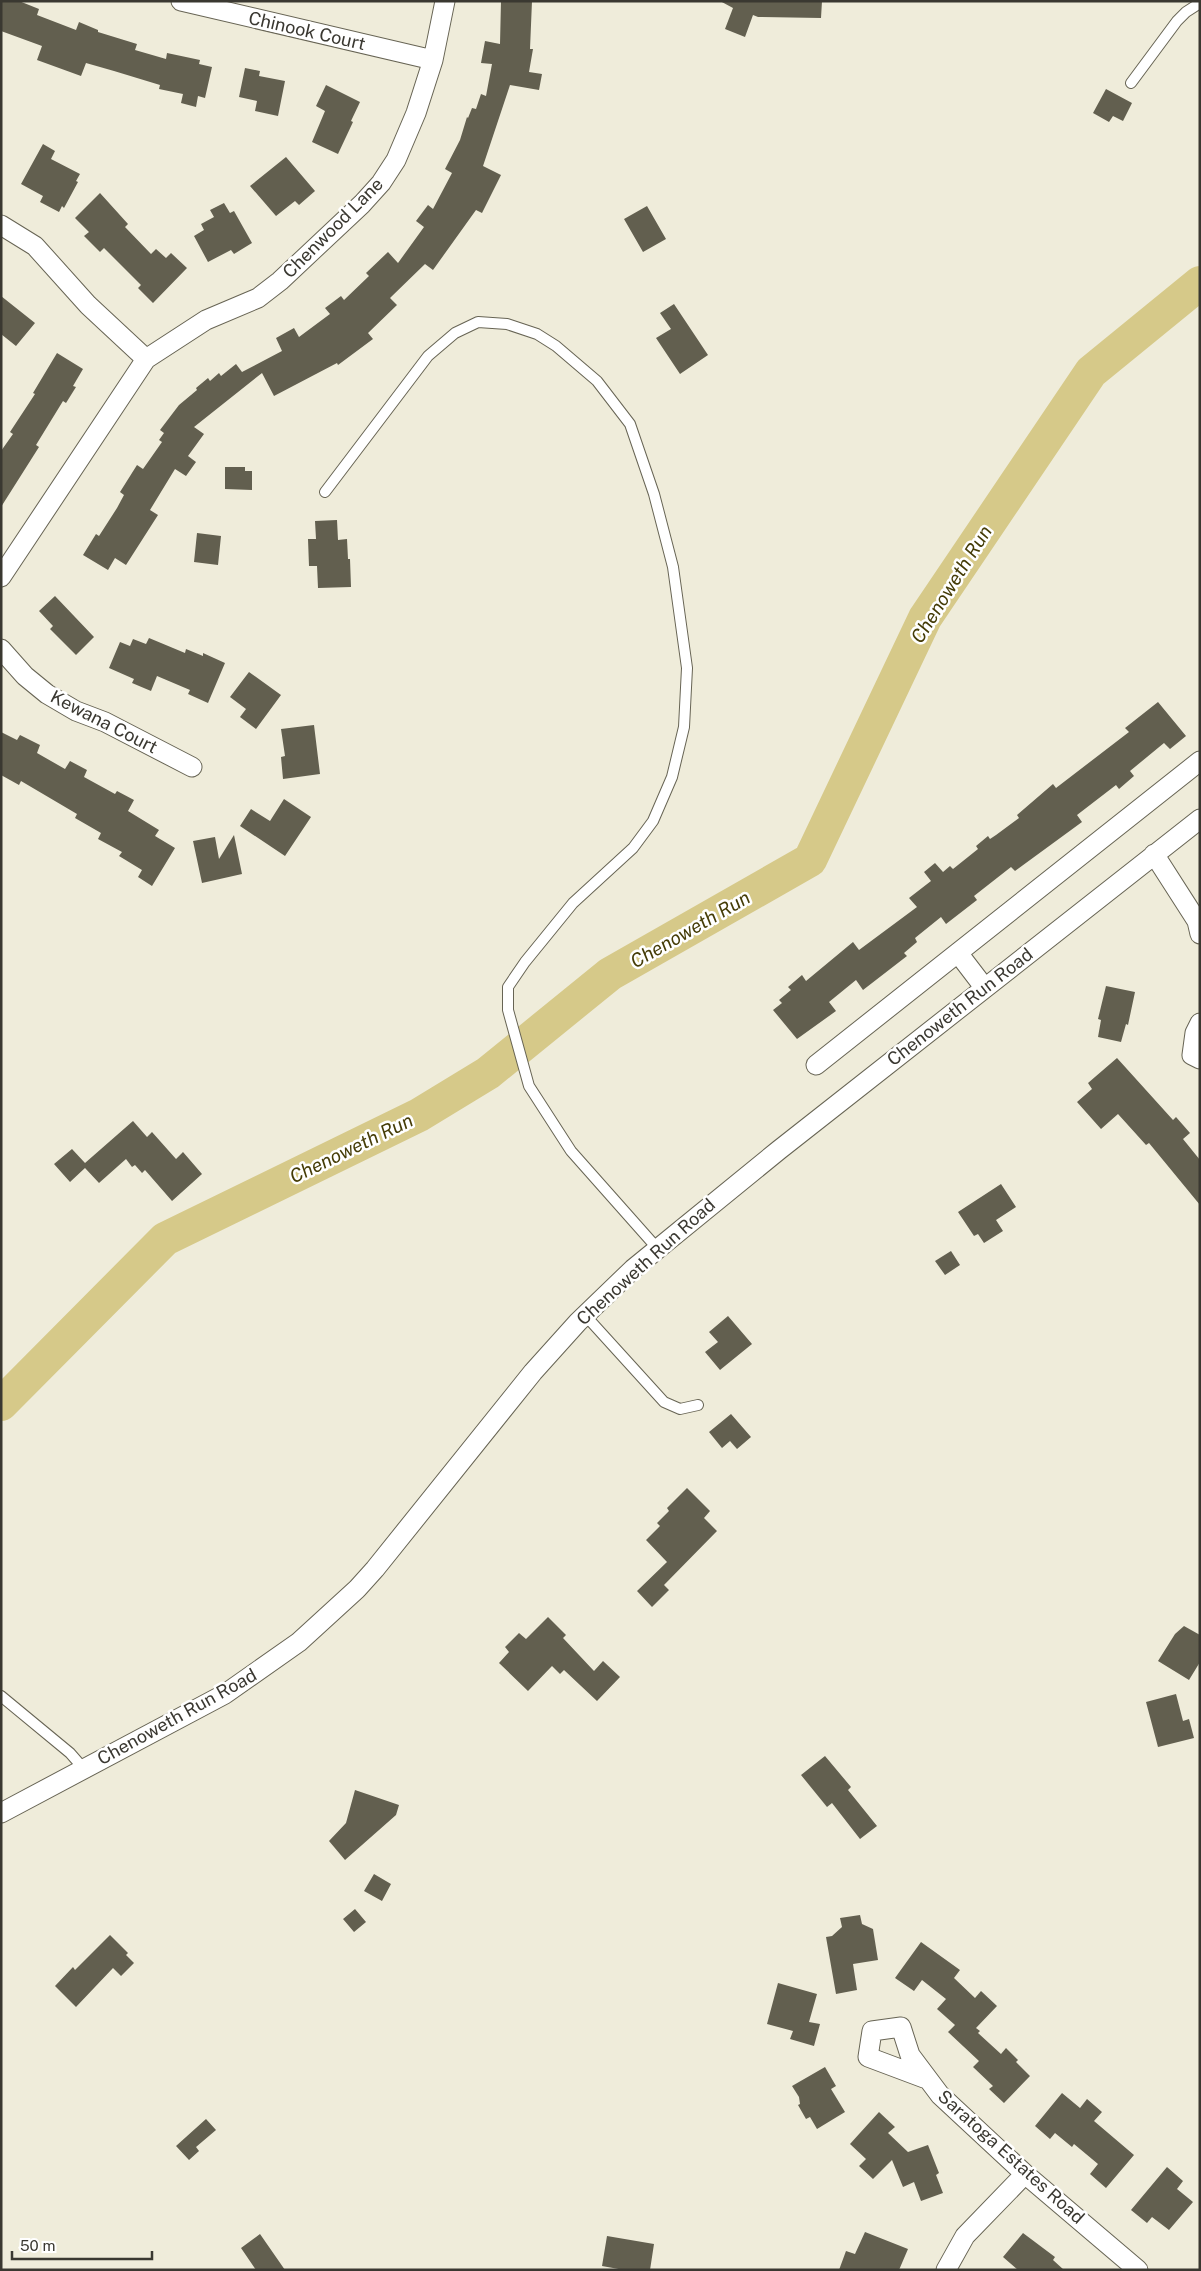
<svg xmlns="http://www.w3.org/2000/svg" width="1201" height="2271" viewBox="0 0 1201 2271" font-family="'Public Sans',sans-serif">
	<rect width="100%" height="100%" fill="#efecda"/>
	<g fill="none" stroke-linecap="round" stroke-linejoin="round">
		<path stroke="#d6c989" stroke-width="34" d="M 1,1404 L 165,1239 L 419,1115 L 488,1073 L 610,974 L 810,860 L 925,618 L 1091,372 L 1200,283"/>
	</g>
	<path fill="#625f4f" d="M 1,1 L 19,1 L 39,9 L 37,15 L 76,30 L 79,22 L 98,30 L 98,32 L 137,44 L 135,50 L 166,59 L 167,53 L 200,60 L 199,64 L 212,67 L 205,98 L 198,96 L 196,107 L 181,103 L 183,94 L 159,89 L 160,85 L 114,71 L 86,63 L 81,76 L 37,60 L 42,46 L 1,31 Z
		M 501,1 L 532,1 L 530,49 L 533,49 L 529,72 L 542,74 L 539,90 L 510,85 L 483,166 L 501,175 L 482,213 L 476,210 L 433,270 L 425,264 L 390,298 L 397,305 L 368,333 L 373,339 L 338,365 L 337,363 L 274,396 L 262,373 L 194,427 L 204,434 L 188,456 L 196,462 L 186,476 L 175,469 L 150,510 L 158,515 L 126,565 L 115,558 L 108,570 L 83,555 L 96,534 L 99,536 L 117,508 L 124,495 L 120,492 L 137,465 L 143,469 L 162,442 L 159,440 L 164,433 L 160,430 L 179,405 L 197,390 L 196,388 L 208,378 L 210,381 L 219,373 L 221,376 L 236,364 L 242,372 L 282,351 L 276,338 L 294,328 L 299,337 L 330,314 L 325,308 L 341,296 L 344,300 L 369,276 L 366,273 L 388,252 L 398,263 L 424,227 L 416,221 L 428,205 L 433,209 L 452,173 L 445,169 L 460,140 L 467,117 L 468,118 L 472,108 L 476,109 L 481,94 L 486,96 L 492,64 L 481,63 L 485,41 L 500,44 Z
		M 720,1 L 822,1 L 821,18 L 758,17 L 753,15 L 745,37 L 725,29 L 733,8 Z
		M 245,68 L 260,71 L 259,76 L 285,81 L 278,116 L 255,111 L 257,101 L 239,97 Z
		M 326,85 L 360,102 L 351,121 L 353,122 L 338,154 L 312,142 L 325,111 L 316,106 Z
		M 1106,89 L 1132,103 L 1123,121 L 1113,116 L 1109,122 L 1093,113 Z
		M 43,144 L 55,151 L 51,159 L 80,174 L 76,181 L 78,182 L 64,208 L 62,206 L 59,212 L 40,202 L 43,196 L 21,184 Z
		M 286,157 L 315,191 L 299,205 L 295,201 L 276,216 L 250,186 Z
		M 100,193 L 128,224 L 125,227 L 151,254 L 156,249 L 166,258 L 171,253 L 187,268 L 153,303 L 138,288 L 141,285 L 104,248 L 100,252 L 84,236 L 89,232 L 75,218 Z
		M 224,203 L 230,213 L 234,211 L 252,243 L 234,254 L 231,250 L 208,262 L 194,236 L 204,230 L 201,224 L 214,217 L 210,210 Z
		M 647,206 L 666,239 L 643,252 L 624,219 Z
		M 1,296 L 35,323 L 16,346 L 1,334 Z
		M 674,304 L 708,355 L 680,374 L 656,338 L 671,329 L 660,313 Z
		M 57,353 L 83,369 L 73,386 L 76,387 L 66,403 L 63,401 L 36,445 L 39,447 L 1,507 L 1,451 L 13,434 L 10,432 L 35,394 L 33,393 Z
		M 225,467 L 245,467 L 245,471 L 252,471 L 252,490 L 225,489 Z
		M 337,520 L 338,540 L 347,539 L 348,559 L 350,559 L 351,587 L 318,588 L 317,566 L 309,566 L 308,539 L 316,539 L 315,521 Z
		M 197,533 L 221,536 L 218,565 L 194,562 Z
		M 55,596 L 94,637 L 76,655 L 50,629 L 53,626 L 39,611 Z
		M 149,638 L 185,653 L 186,649 L 203,656 L 203,653 L 225,663 L 208,703 L 188,694 L 190,690 L 157,676 L 151,691 L 132,683 L 134,679 L 109,668 L 120,642 L 130,646 L 133,639 L 146,644 Z
		M 249,672 L 281,695 L 256,729 L 240,717 L 246,709 L 230,697 Z
		M 1158,702 L 1186,736 L 1170,749 L 1164,743 L 1130,771 L 1134,776 L 1119,789 L 1116,785 L 1077,815 L 1082,822 L 1015,871 L 1011,867 L 974,896 L 977,900 L 946,924 L 941,917 L 915,938 L 917,942 L 904,953 L 907,956 L 863,990 L 856,980 L 829,1002 L 836,1011 L 797,1039 L 773,1010 L 782,1003 L 779,1000 L 791,990 L 788,987 L 802,975 L 806,981 L 853,942 L 859,950 L 917,907 L 909,898 L 931,881 L 924,872 L 935,863 L 943,872 L 950,866 L 953,869 L 978,849 L 976,846 L 988,836 L 990,839 L 996,835 L 1019,818 L 1017,815 L 1053,784 L 1056,788 L 1129,732 L 1125,728 Z
		M 314,725 L 320,774 L 283,779 L 281,757 L 285,756 L 281,729 Z
		M 1,732 L 17,740 L 20,735 L 40,745 L 37,753 L 65,769 L 70,761 L 87,770 L 84,777 L 115,794 L 117,791 L 134,800 L 128,811 L 159,830 L 155,836 L 175,848 L 152,886 L 138,877 L 142,870 L 119,856 L 122,852 L 98,839 L 101,833 L 75,818 L 77,814 L 21,781 L 19,785 L 1,775 Z
		M 284,799 L 311,817 L 285,856 L 240,826 L 251,809 L 270,821 Z
		M 234,835 L 242,874 L 202,883 L 193,841 L 215,837 L 219,859 Z
		M 1106,986 L 1135,992 L 1128,1025 L 1126,1024 L 1121,1042 L 1098,1037 L 1101,1020 L 1098,1019 Z
		M 1117,1058 L 1173,1120 L 1176,1117 L 1190,1133 L 1183,1139 L 1200,1160 L 1200,1205 L 1149,1143 L 1146,1145 L 1118,1114 L 1101,1129 L 1077,1102 L 1092,1089 L 1088,1083 Z
		M 133,1121 L 147,1137 L 152,1132 L 176,1159 L 183,1152 L 202,1174 L 172,1201 L 145,1170 L 142,1173 L 135,1165 L 132,1167 L 126,1159 L 99,1183 L 85,1168 L 70,1182 L 54,1164 L 72,1149 L 85,1163 Z
		M 1001,1184 L 1016,1207 L 996,1220 L 1003,1231 L 984,1243 L 978,1234 L 974,1236 L 958,1212 Z
		M 951,1251 L 960,1265 L 945,1275 L 935,1261 Z
		M 728,1316 L 752,1344 L 720,1370 L 705,1352 L 718,1342 L 709,1332 Z
		M 731,1414 L 751,1437 L 737,1449 L 730,1441 L 722,1448 L 709,1432 Z
		M 687,1488 L 710,1511 L 704,1518 L 717,1531 L 664,1585 L 669,1590 L 652,1607 L 637,1591 L 667,1562 L 646,1540 L 660,1526 L 657,1523 L 669,1511 L 667,1508 Z
		M 548,1617 L 566,1635 L 563,1638 L 594,1671 L 603,1661 L 620,1677 L 597,1701 L 564,1670 L 560,1674 L 552,1666 L 528,1691 L 499,1663 L 509,1652 L 505,1647 L 519,1633 L 526,1639 Z
		M 1184,1626 L 1200,1635 L 1200,1662 L 1189,1680 L 1158,1661 L 1175,1634 Z
		M 1176,1694 L 1183,1721 L 1189,1719 L 1194,1738 L 1158,1747 L 1146,1702 Z
		M 825,1756 L 851,1787 L 848,1790 L 877,1826 L 860,1839 L 832,1803 L 827,1807 L 801,1775 Z
		M 355,1790 L 399,1805 L 396,1815 L 345,1860 L 329,1841 L 346,1823 Z
		M 374,1874 L 391,1884 L 382,1901 L 364,1891 Z
		M 355,1909 L 366,1922 L 354,1932 L 343,1919 Z
		M 860,1915 L 862,1924 L 873,1929 L 878,1960 L 853,1964 L 857,1990 L 836,1994 L 826,1937 L 832,1936 L 842,1927 L 840,1918 Z
		M 110,1935 L 128,1953 L 126,1955 L 134,1963 L 121,1976 L 113,1968 L 76,2007 L 55,1986 L 73,1967 L 75,1970 Z
		M 921,1942 L 960,1970 L 954,1978 L 975,1998 L 981,1991 L 997,2006 L 976,2028 L 980,2031 L 978,2033 L 1001,2054 L 1006,2048 L 1018,2060 L 1016,2062 L 1030,2076 L 1004,2103 L 989,2089 L 993,2086 L 973,2067 L 979,2061 L 948,2032 L 955,2025 L 937,2009 L 946,1999 L 922,1980 L 914,1991 L 895,1978 Z
		M 778,1983 L 817,1994 L 809,2022 L 820,2024 L 814,2046 L 790,2039 L 793,2031 L 767,2024 Z
		M 825,2067 L 836,2086 L 831,2089 L 845,2112 L 817,2129 L 810,2117 L 806,2119 L 798,2105 L 800,2104 L 799,2097 L 792,2086 Z
		M 1062,2093 L 1080,2108 L 1087,2099 L 1102,2112 L 1094,2121 L 1134,2155 L 1106,2188 L 1090,2174 L 1098,2164 L 1074,2144 L 1072,2147 L 1055,2133 L 1050,2139 L 1035,2126 Z
		M 879,2112 L 895,2127 L 888,2133 L 908,2152 L 928,2145 L 939,2173 L 936,2175 L 943,2193 L 921,2201 L 914,2182 L 903,2187 L 892,2160 L 873,2179 L 859,2166 L 866,2159 L 850,2144 Z
		M 206,2119 L 216,2130 L 196,2147 L 199,2151 L 189,2160 L 176,2146 Z
		M 1167,2167 L 1183,2181 L 1177,2189 L 1193,2202 L 1169,2230 L 1152,2217 L 1147,2223 L 1131,2210 Z
		M 865,2232 L 908,2249 L 899,2270 L 839,2270 L 846,2251 L 855,2254 Z
		M 1023,2233 L 1055,2257 L 1053,2260 L 1064,2270 L 1018,2270 L 1003,2257 Z
		M 260,2234 L 285,2270 L 256,2270 L 241,2248 Z
		M 607,2236 L 654,2244 L 650,2270 L 624,2270 L 602,2266 Z"/>
	<g fill="none" stroke-linecap="round" stroke-linejoin="round">
		<defs>
			<path id="service" d="M 1131,83 L 1177,21 L 1186,12 L 1200,3
				M 325,492 L 428,356 L 455,333 L 478,322 L 507,324 L 537,334 L 556,346 L 597,381 L 630,424 L 654,494 L 673,567 L 687,668 L 684,727 L 672,777 L 653,821 L 633,848 L 573,903 L 525,962 L 508,987 L 508,1010 L 529,1086 L 571,1151 L 657,1248
				M 585,1315 L 664,1402 L 680,1409 L 698,1405
				M 1,1696 L 70,1753 L 84,1769"/>
			<path id="minor" d="M 181,1 L 433,60
				M 1,225 L 35,246 L 88,305 L 146,359
				M 1,577 L 146,359 L 206,320 L 258,298 L 280,281 L 362,204 L 381,183 L 396,160 L 416,113 L 433,60 L 445,1
				M 1,649 L 25,676 L 47,694 L 76,711 L 105,722 L 192,767
				M 1154,854 L 1197,921 L 1200,934
				M 958,953 L 984,987
				M 1200,1023 L 1195,1033 L 1192,1055 L 1200,1059
				M 816,1065 L 1200,761
				M 1,1813 L 225,1694 L 299,1642 L 357,1589 L 375,1569 L 533,1372 L 578,1322 L 633,1269 L 779,1150 L 1200,819
				M 924,2078 L 868,2057 L 872,2031 L 901,2027 L 910,2055 L 940,2095 L 1025,2174 L 1138,2270
				M 946,2270 L 965,2236 L 1025,2174"/>
		</defs>
		<use href="#service" stroke="#676454" stroke-width="12"/>
		<use href="#minor" stroke="#676454" stroke-width="21"/>
		<use href="#service" stroke="#fff" stroke-width="10"/>
		<use href="#minor" stroke="#fff" stroke-width="19"/>
	</g>
	<g text-anchor="middle" stroke-width="5" stroke-linejoin="round" paint-order="stroke">
		<g font-size="18" fill="#3a3831" stroke="#fff">
			<text transform="translate(307 31) rotate(13)" y="6">Chinook Court</text>
			<text transform="translate(333 228) rotate(-45)" y="6">Chenwood Lane</text>
			<text transform="translate(104 722) rotate(27)" y="6">Kewana Court</text>
			<text transform="translate(960 1007) rotate(-38)" y="6">Chenoweth Run Road</text>
			<text transform="translate(646 1262) rotate(-42)" y="6">Chenoweth Run Road</text>
			<text transform="translate(177 1717) rotate(-29)" y="6">Chenoweth Run Road</text>
			<text transform="translate(1011 2157) rotate(42)" y="6">Saratoga Estates Road</text>
		</g>
		<g font-size="19" font-style="italic" fill="#453c07" stroke="#fff">
			<text transform="translate(951 584) rotate(-58)" y="7">Chenoweth Run</text>
			<text transform="translate(690 929) rotate(-30)" y="7">Chenoweth Run</text>
			<text transform="translate(351 1148) rotate(-26)" y="7">Chenoweth Run</text>
		</g>
	</g>
	<rect width="1201" height="2271" fill="none" stroke="#3a3831" stroke-width="5"/>
	<path d="M12 2251v8h140v-8" fill="none" stroke="#3a3831" stroke-width="2.5"/>
	<text x="20" y="2251" font-size="15" fill="#3a3831" stroke="#ffffff" stroke-width="4" paint-order="stroke">50 m</text>
</svg>
